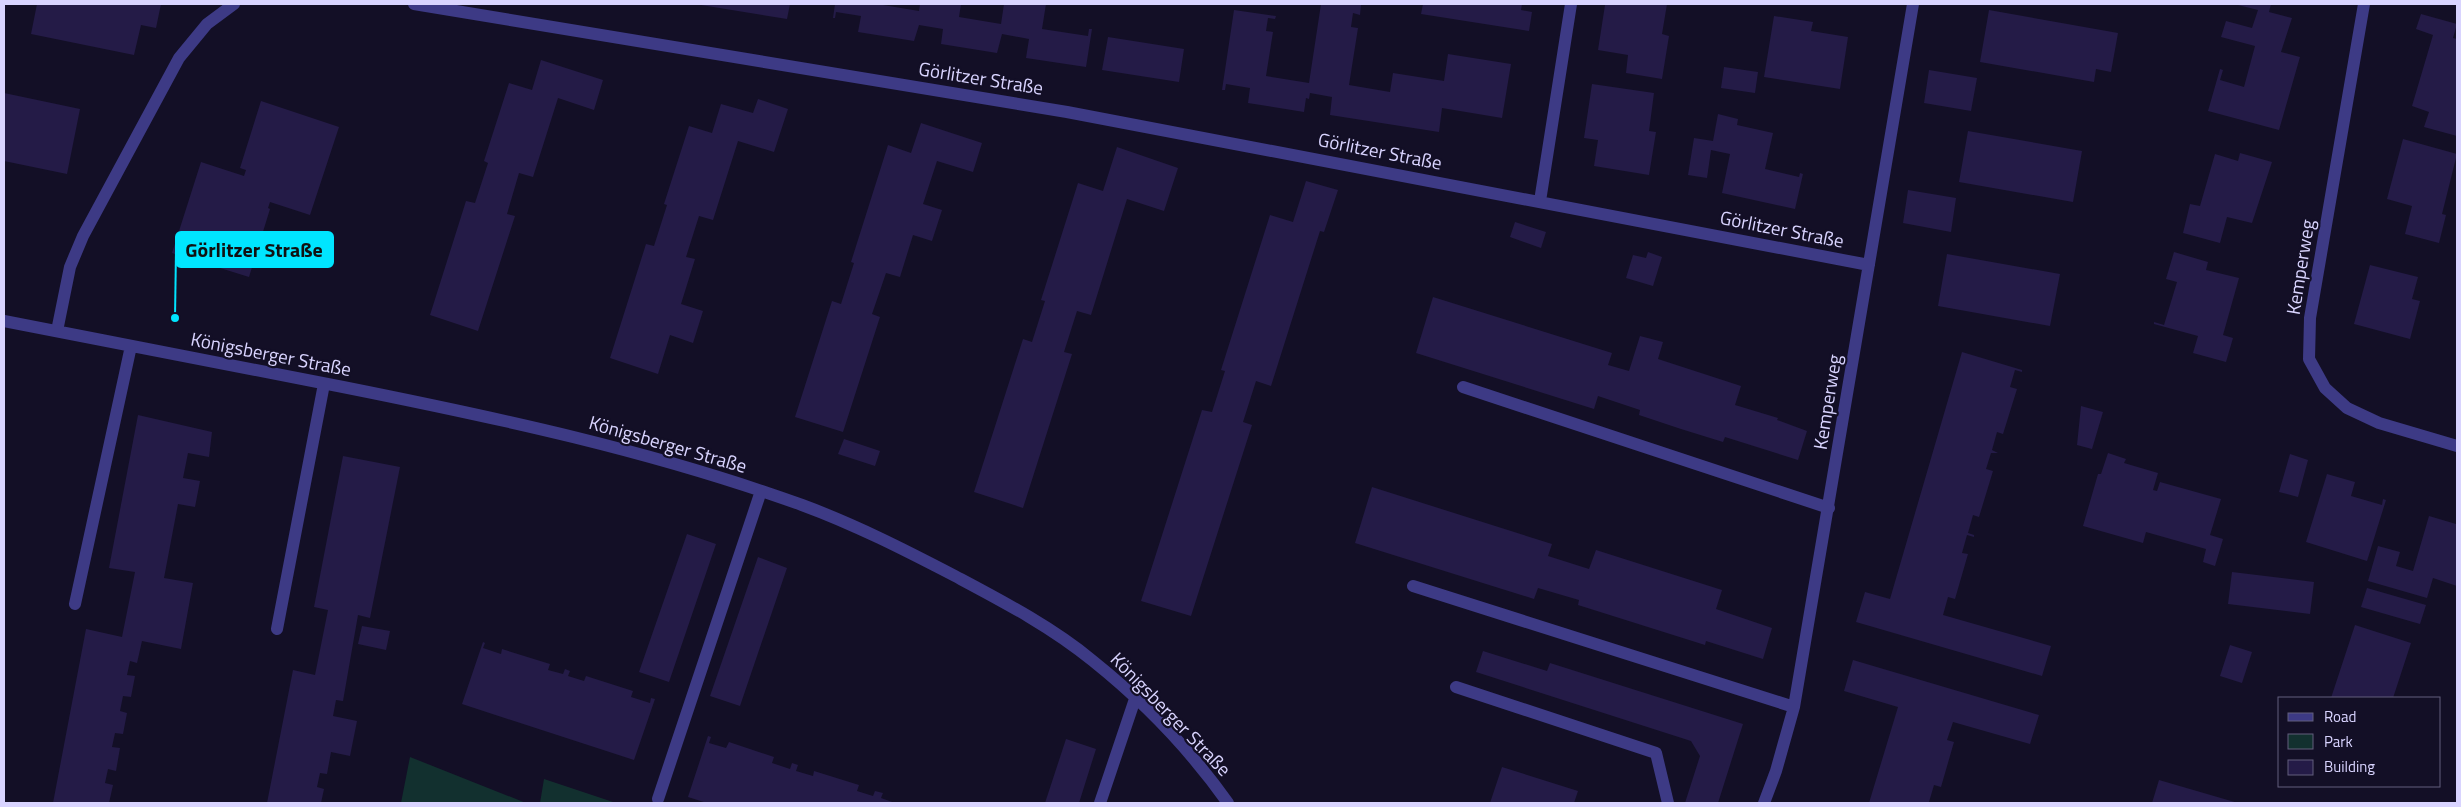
<svg xmlns="http://www.w3.org/2000/svg" width="2461" height="807" viewBox="0 0 2461 807" font-family="'Titillium Web',sans-serif">
	<rect width="100%" height="100%" fill="#130f26"/>
	<path fill="#12302f" d="M 410,757 L 526,803 L 401,803 Z
		M 544,779 L 616,803 L 540,803 Z"/>
	<path fill="#241b47" d="M 37,4 L 161,4 L 156,28 L 141,25 L 134,55 L 31,34 Z
		M 695,4 L 790,4 L 787,19 Z
		M 835,4 L 877,4 L 919,11 L 920,4 L 961,4 L 959,17 L 1001,24 L 1004,4 L 1046,4 L 1042,29 L 1088,36 L 1089,29 L 1092,29 L 1086,67 L 1026,58 L 1029,39 L 1002,34 L 997,53 L 941,44 L 943,29 L 919,25 L 914,41 L 858,32 L 861,16 L 836,12 L 835,18 L 833,18 Z
		M 1321,4 L 1361,4 L 1360,15 L 1353,13 L 1351,27 L 1358,28 L 1349,85 L 1390,92 L 1393,73 L 1444,81 L 1448,54 L 1511,64 L 1502,118 L 1442,108 L 1439,132 L 1330,115 L 1332,97 L 1310,93 L 1309,99 L 1306,98 L 1304,112 L 1248,103 L 1250,88 L 1226,84 L 1225,90 L 1222,90 L 1234,10 L 1276,16 L 1275,19 L 1268,18 L 1266,31 L 1273,32 L 1266,76 L 1309,83 Z
		M 1423,4 L 1522,4 L 1521,10 L 1532,12 L 1529,31 L 1421,14 Z
		M 1607,4 L 1667,4 L 1662,34 L 1669,36 L 1662,79 L 1626,73 L 1628,55 L 1598,50 L 1605,5 Z
		M 2234,4 L 2271,4 L 2269,12 L 2292,18 L 2281,52 L 2300,57 L 2279,130 L 2208,111 L 2220,69 L 2223,70 L 2220,80 L 2244,87 L 2255,46 L 2221,37 L 2226,21 L 2252,28 L 2258,10 Z
		M 1989,10 L 2118,33 L 2111,72 L 2096,69 L 2094,82 L 1980,62 Z
		M 2421,14 L 2457,24 L 2453,38 L 2457,39 L 2457,136 L 2424,127 L 2429,112 L 2412,106 L 2433,35 L 2416,29 Z
		M 1774,16 L 1813,22 L 1811,31 L 1848,37 L 1840,89 L 1764,77 Z
		M 1108,37 L 1184,49 L 1179,82 L 1102,70 Z
		M 541,60 L 603,80 L 594,110 L 558,98 L 533,177 L 519,173 L 507,214 L 515,216 L 478,331 L 430,315 L 466,201 L 475,203 L 488,163 L 484,161 L 509,83 L 532,90 Z
		M 1724,67 L 1758,72 L 1755,93 L 1721,88 Z
		M 1929,70 L 1977,78 L 1971,111 L 1924,103 Z
		M 1592,84 L 1654,93 L 1649,131 L 1656,132 L 1649,175 L 1594,166 L 1598,140 L 1584,138 Z
		M 4,93 L 80,109 L 67,174 L 4,161 Z
		M 758,99 L 788,109 L 774,152 L 738,141 L 713,220 L 699,216 L 686,257 L 695,259 L 681,304 L 703,311 L 693,343 L 670,335 L 658,374 L 610,358 L 646,244 L 654,246 L 667,205 L 664,204 L 689,126 L 712,133 L 721,104 L 753,113 Z
		M 261,101 L 339,127 L 310,215 L 270,202 L 268,208 L 270,209 L 249,277 L 172,253 L 201,162 L 244,176 L 246,170 L 240,168 Z
		M 1718,114 L 1738,119 L 1737,125 L 1773,133 L 1765,169 L 1799,177 L 1800,173 L 1803,174 L 1795,209 L 1722,193 L 1730,154 L 1711,150 L 1707,178 L 1688,175 L 1694,138 L 1713,141 Z
		M 921,123 L 982,143 L 973,172 L 937,161 L 923,204 L 942,210 L 932,241 L 913,235 L 900,277 L 886,273 L 872,314 L 880,317 L 843,432 L 795,417 L 832,301 L 841,304 L 854,263 L 851,262 L 888,145 L 911,153 Z
		M 1968,131 L 2082,151 L 2073,202 L 1959,182 Z
		M 2403,139 L 2457,154 L 2442,214 L 2446,215 L 2439,243 L 2405,234 L 2412,206 L 2387,199 Z
		M 1117,147 L 1178,168 L 1164,211 L 1127,199 L 1091,315 L 1077,311 L 1064,352 L 1072,354 L 1023,508 L 974,492 L 1023,339 L 1032,342 L 1045,301 L 1041,300 L 1078,183 L 1103,191 Z
		M 2240,153 L 2272,162 L 2252,223 L 2227,217 L 2220,243 L 2183,233 L 2190,204 L 2200,206 L 2215,154 L 2238,161 Z
		M 1306,181 L 1338,190 L 1324,232 L 1320,231 L 1271,386 L 1256,381 L 1243,422 L 1252,425 L 1191,616 L 1141,601 L 1202,410 L 1212,412 L 1225,371 L 1221,370 L 1270,215 L 1293,222 Z
		M 1908,190 L 1956,198 L 1951,232 L 1903,223 Z
		M 1515,222 L 1546,232 L 1541,248 L 1510,237 Z
		M 1648,252 L 1662,257 L 1653,286 L 1626,278 L 1633,255 L 1646,258 Z
		M 2174,252 L 2208,262 L 2206,270 L 2239,278 L 2223,335 L 2233,338 L 2226,362 L 2193,353 L 2198,336 L 2154,324 L 2154,322 L 2164,325 L 2177,282 L 2166,279 Z
		M 1947,254 L 2060,274 L 2050,326 L 1938,306 Z
		M 2370,265 L 2418,277 L 2412,299 L 2420,301 L 2410,339 L 2354,324 Z
		M 1433,297 L 1612,353 L 1608,365 L 1629,371 L 1640,336 L 1663,342 L 1658,359 L 1741,386 L 1735,405 L 1778,418 L 1777,420 L 1807,431 L 1798,460 L 1725,437 L 1723,442 L 1681,429 L 1639,415 L 1640,410 L 1598,396 L 1594,409 L 1416,353 Z
		M 1962,352 L 2022,370 L 2022,372 L 2015,370 L 2010,387 L 2017,389 L 2003,434 L 1997,432 L 1992,450 L 1998,453 L 1991,453 L 1986,469 L 1993,471 L 1979,517 L 1973,515 L 1968,533 L 1974,535 L 1974,537 L 1967,535 L 1962,553 L 1968,554 L 1955,599 L 1948,597 L 1943,615 L 2051,646 L 2042,676 L 1856,622 L 1865,592 L 1890,599 Z
		M 2081,406 L 2103,412 L 2092,449 L 2077,445 Z
		M 138,415 L 212,432 L 209,457 L 188,453 L 183,478 L 200,481 L 195,507 L 178,504 L 164,578 L 193,583 L 181,649 L 142,641 L 137,663 L 130,661 L 127,675 L 135,676 L 131,697 L 123,696 L 120,711 L 127,713 L 123,734 L 115,733 L 112,747 L 120,748 L 116,771 L 108,769 L 105,783 L 113,785 L 109,803 L 53,803 L 86,629 L 122,637 L 135,572 L 109,568 Z
		M 844,439 L 880,451 L 875,466 L 838,454 Z
		M 2108,453 L 2126,459 L 2124,463 L 2158,473 L 2153,490 L 2157,491 L 2160,482 L 2221,499 L 2210,535 L 2223,539 L 2215,566 L 2203,562 L 2206,549 L 2146,532 L 2143,543 L 2083,526 L 2098,474 L 2101,474 Z
		M 2290,454 L 2308,460 L 2298,497 L 2279,492 Z
		M 343,456 L 400,467 L 370,618 L 358,615 L 343,701 L 336,700 L 333,716 L 357,721 L 350,756 L 331,752 L 327,774 L 320,773 L 317,787 L 324,789 L 321,803 L 267,803 L 293,670 L 315,675 L 328,610 L 314,607 Z
		M 2327,474 L 2355,482 L 2351,496 L 2382,505 L 2383,499 L 2386,500 L 2367,561 L 2306,542 Z
		M 1372,487 L 1552,544 L 1548,556 L 1589,569 L 1596,550 L 1722,590 L 1716,609 L 1772,628 L 1763,659 L 1706,641 L 1705,645 L 1578,605 L 1579,600 L 1538,588 L 1534,599 L 1355,543 Z
		M 2429,516 L 2456,524 L 2457,586 L 2433,578 L 2427,598 L 2368,581 L 2378,546 L 2400,552 L 2396,566 L 2413,571 Z
		M 687,534 L 716,544 L 669,682 L 639,672 Z
		M 758,557 L 787,568 L 740,706 L 710,696 Z
		M 2232,572 L 2314,582 L 2310,614 L 2228,604 Z
		M 2367,588 L 2426,605 L 2420,624 L 2361,607 Z
		M 2355,625 L 2411,643 L 2393,698 L 2331,698 Z
		M 362,626 L 390,631 L 386,650 L 358,644 Z
		M 483,642 L 485,643 L 483,648 L 501,654 L 502,649 L 550,664 L 548,670 L 563,674 L 565,669 L 570,671 L 568,676 L 584,681 L 586,676 L 633,691 L 631,697 L 650,703 L 651,698 L 655,699 L 634,760 L 462,704 Z
		M 2230,645 L 2252,652 L 2242,683 L 2220,676 Z
		M 1483,651 L 1547,671 L 1550,663 L 1743,724 L 1718,803 L 1685,803 L 1700,756 L 1691,741 L 1476,672 Z
		M 1853,660 L 2039,715 L 2030,744 L 1953,722 L 1947,740 L 1954,742 L 1941,787 L 1934,785 L 1929,802 L 1932,803 L 1869,803 L 1898,707 L 1844,691 Z
		M 708,736 L 711,737 L 709,743 L 726,748 L 729,742 L 774,757 L 772,763 L 790,769 L 792,763 L 798,765 L 796,771 L 813,776 L 814,771 L 859,785 L 857,791 L 873,796 L 875,791 L 883,793 L 881,798 L 895,803 L 707,803 L 688,797 Z
		M 1066,739 L 1096,749 L 1079,803 L 1045,803 Z
		M 1502,767 L 1578,791 L 1574,803 L 1490,803 Z
		M 2159,780 L 2238,803 L 2152,803 Z"/>
	<g fill="none" stroke-linecap="round" stroke-linejoin="round">
		<path stroke="#3d3a85" stroke-width="12" d="M 414,4 L 1067,112 L 1869,265
			M 2364,4 L 2310,318 L 2309,359 L 2325,388 L 2347,408 L 2379,423 L 2457,446
			M 1540,201 L 1571,4
			M 4,321 C 117,343 230,365 343,387 C 498,418 653,451 802,505 C 854,524 905,550 955,576 C 1002,601 1052,627 1093,661 C 1143,701 1191,751 1228,803
			M 57,331 L 70,267 L 83,236 L 179,58 L 207,24 L 234,4
			M 1463,387 L 1829,508
			M 1413,586 L 1794,707
			M 75,604 L 131,346
			M 277,629 L 324,384
			M 1456,687 L 1656,753 L 1668,803
			M 658,799 L 761,491
			M 1100,803 L 1135,699
			M 1764,803 L 1776,771 L 1794,707 L 1913,4"/>
	</g>
	<g text-anchor="middle" stroke-width="4.5" stroke-linejoin="round" paint-order="stroke">
		<g font-size="19" fill="#d9d4ff" stroke="#130f26">
			<text transform="translate(981 78) rotate(9)" y="7">Görlitzer Straße</text>
			<text transform="translate(1380 151) rotate(11)" y="7">Görlitzer Straße</text>
			<text transform="translate(1782 229) rotate(11)" y="7">Görlitzer Straße</text>
			<text transform="translate(2300 267) rotate(-81)" y="7">Kemperweg</text>
			<text transform="translate(271 354) rotate(11)" y="7">Königsberger Straße</text>
			<text transform="translate(1827 402) rotate(-81)" y="7">Kemperweg</text>
			<text transform="translate(668 444) rotate(16)" y="7">Königsberger Straße</text>
			<text transform="translate(1171 714) rotate(46)" y="7">Königsberger Straße</text>
		</g>
	</g>
	<path fill="none" stroke="#00e5ff" stroke-width="2" d="M175 318L176 250"/>
	<circle fill="#00e5ff" stroke="#130f26" stroke-width="2" cx="175" cy="318" r="5"/>
	<rect fill="#00e5ff" stroke="#00e5ff" stroke-width="2" x="176" y="232" width="157" height="35" rx="5"/>
	<g font-size="20" text-anchor="middle" font-weight="bold" fill="#111">
		<text x="254" y="257">Görlitzer Straße</text>
	</g>
	<rect width="2461" height="807" fill="none" stroke="#d9d4ff" stroke-width="10"/>
	<rect x="2278" y="697" width="162" height="90" fill="#130f26" stroke="#625e7d"/>
	<rect x="2288" y="713" width="25" height="8" fill="#3d3a85" stroke="#625e7d"/>
	<text x="2324" y="722" font-size="15" fill="#d9d4ff">Road</text>
	<rect x="2288" y="734" width="25" height="15" fill="#12302f" stroke="#625e7d"/>
	<text x="2324" y="747" font-size="15" fill="#d9d4ff">Park</text>
	<rect x="2288" y="760" width="25" height="15" fill="#241b47" stroke="#625e7d"/>
	<text x="2324" y="772" font-size="15" fill="#d9d4ff">Building</text>
</svg>
